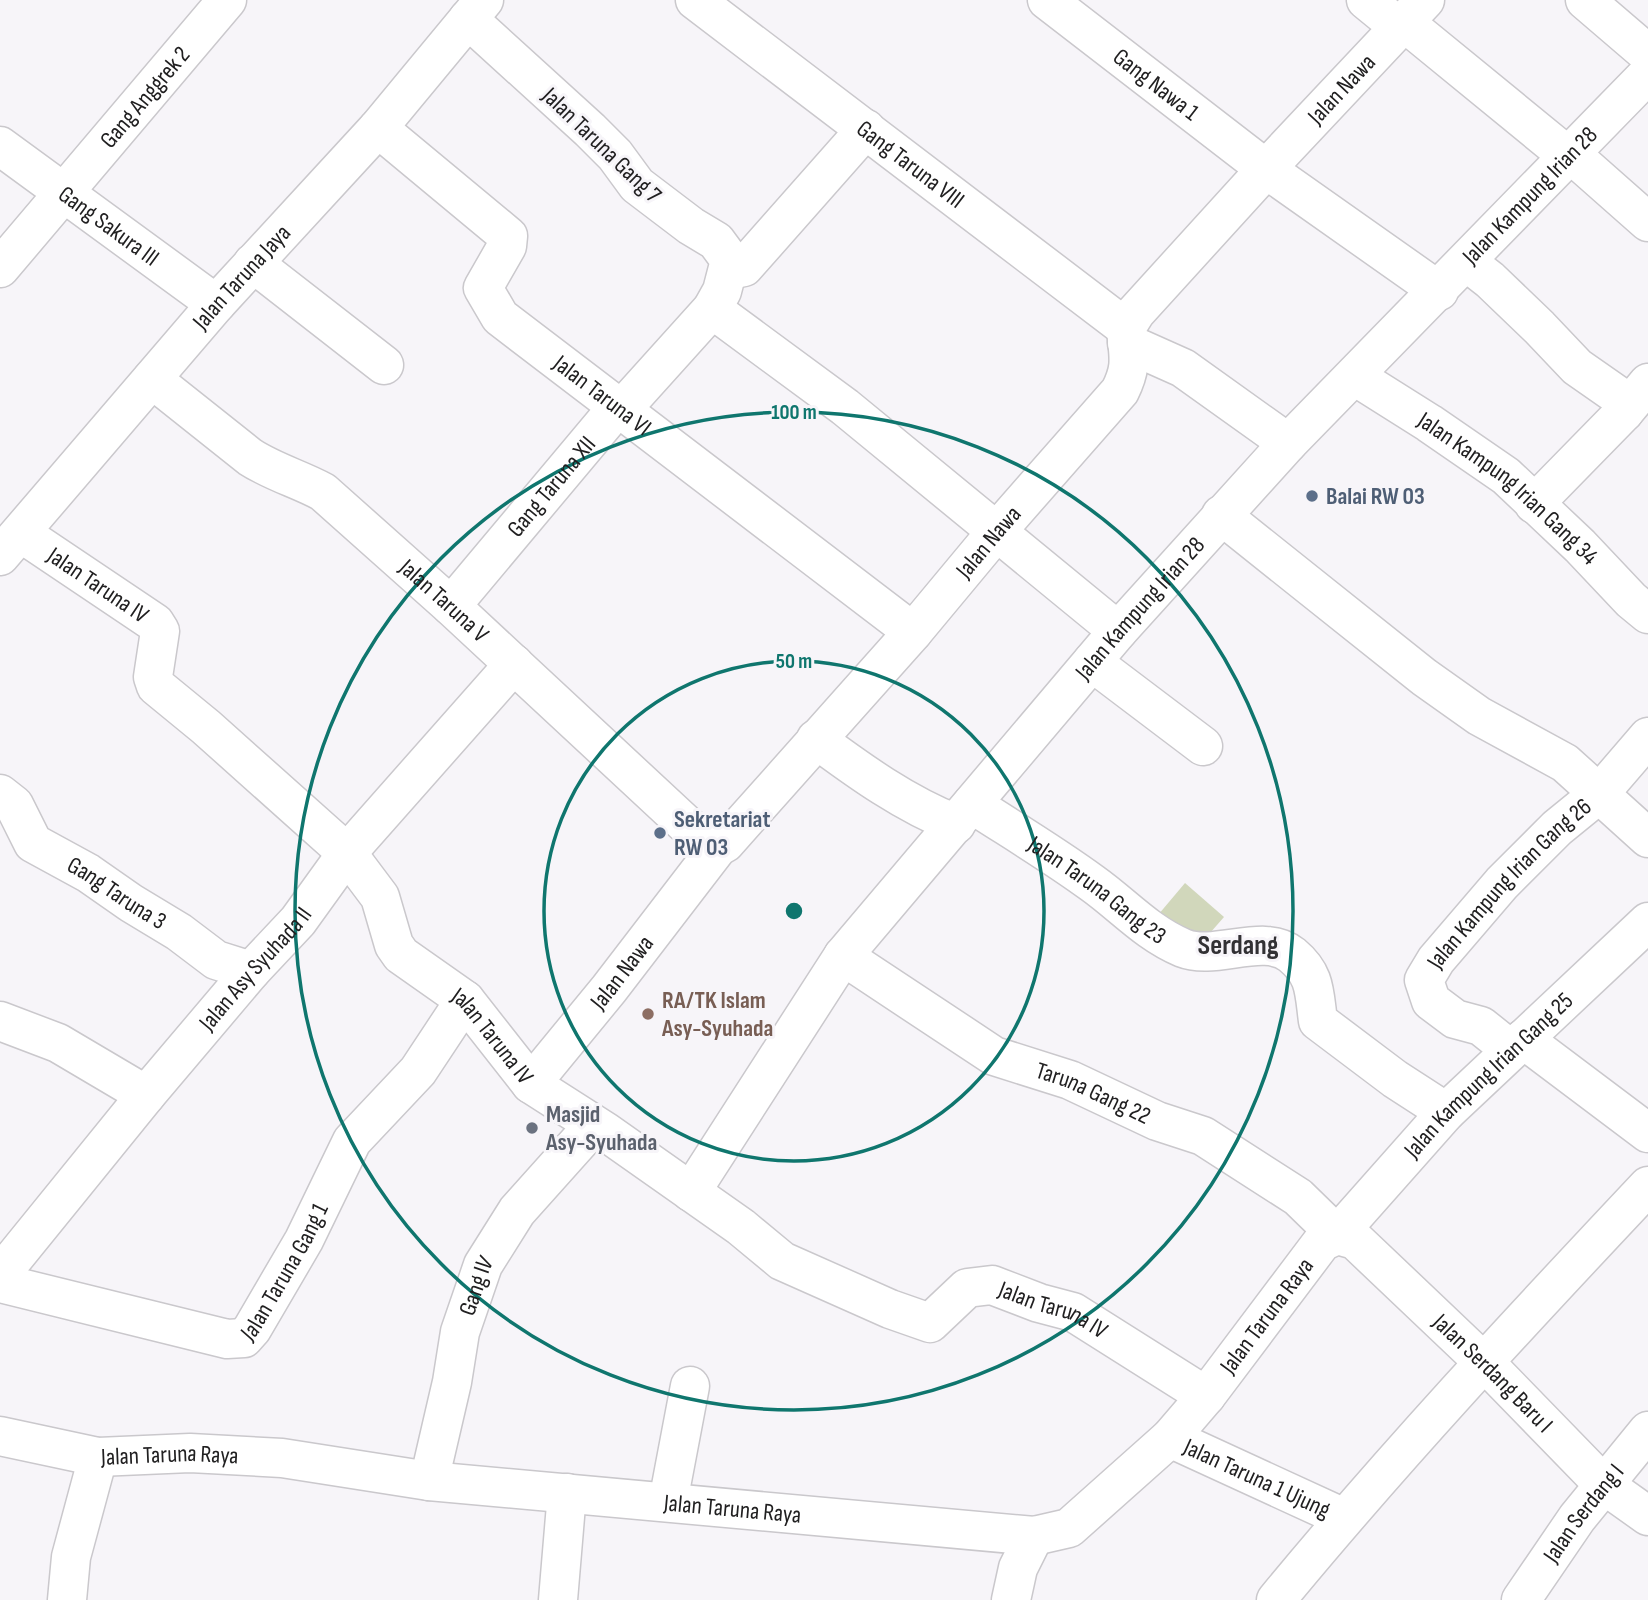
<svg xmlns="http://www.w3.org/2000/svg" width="1648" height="1600" viewBox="0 0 1648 1600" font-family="'Sofia Sans Condensed',sans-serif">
	<rect width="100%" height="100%" fill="#f7f5f9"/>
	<path fill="#d1d7bb" d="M 1185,883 L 1224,917 L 1196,949 L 1158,915 Z"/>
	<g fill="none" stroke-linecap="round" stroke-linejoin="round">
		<defs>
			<g id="street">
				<path id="s1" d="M 695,0 L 1126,328"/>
				<path id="s2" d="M 1047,0 L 1266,169 L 1439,291"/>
				<path d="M 1366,0 L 1399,27"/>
				<path d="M 1585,0 L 1648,54"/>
				<path d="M 1404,22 L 1569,157"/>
				<path id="s3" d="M 378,128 L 508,236 L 507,246 L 483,288 L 500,317 L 913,632"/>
				<path id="s4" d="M 0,146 L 216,304"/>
				<path d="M 1571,154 L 1648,222"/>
				<path d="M 1467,262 L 1490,280 L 1539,327 L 1577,367 L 1620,397 L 1624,412"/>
				<path d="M 253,263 L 384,365"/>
				<path id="s5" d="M 0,268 L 227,0"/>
				<path d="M 729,270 L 744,267 L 866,129"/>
				<path d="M 712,309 L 845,407 L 1118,631"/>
				<path d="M 1127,343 L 1183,368 L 1288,443"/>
				<path id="s6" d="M 1356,377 L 1429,423 L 1506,476 L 1580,546 L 1631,600 L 1648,614"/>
				<path id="s7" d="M 152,379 L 250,457 C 273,472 299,479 323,492 L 451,606 L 707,844 L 718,847"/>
				<path d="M 1534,504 L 1624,412 L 1648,383"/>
				<path d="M 1221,515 L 1424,677 L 1479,716 L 1565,763 L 1648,838"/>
				<path id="s8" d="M 21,533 L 155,623 L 160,631 L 153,677 L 156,686 L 206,727 L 347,853 L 380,897 L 394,945 L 401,955 L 465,1000 L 531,1084 L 606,1132 L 741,1227 L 782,1261 L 890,1309 L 930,1323 L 967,1288 L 992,1285 L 1039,1303 L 1073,1312 L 1206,1396"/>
				<path id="s9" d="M 0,556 L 216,304 L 378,128 L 484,0"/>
				<path id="s10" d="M 451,606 L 611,415 L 621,410 L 712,309 L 722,291 L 730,260 L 716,241 L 691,226 L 637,185 L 615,155 L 590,130 L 468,19"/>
				<path d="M 1092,662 L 1203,746"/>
				<path d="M 816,739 C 859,771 905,804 956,824"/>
				<path id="s11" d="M 0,794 L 14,805 L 33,843 L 88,873 L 131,903 L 179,932 L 216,960 L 251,971"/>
				<path id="s12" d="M 972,804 C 1012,830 1054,855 1092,883 C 1123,905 1147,933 1183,948 C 1216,961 1264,932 1292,955 C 1316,975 1314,992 1318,1021 L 1395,1079 L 1446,1112"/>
				<path id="s13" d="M 843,956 L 994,1056 L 1070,1080 L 1157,1121 L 1203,1136 L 1298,1197 L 1337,1235 L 1446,1112 L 1648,922"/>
				<path d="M 0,1021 L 58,1043 L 146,1095"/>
				<path d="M 1523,1039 L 1648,1133"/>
				<path id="s14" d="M 1511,1050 L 1481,1026 L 1455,1019 L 1431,1001 L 1424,980 L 1436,960 L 1502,883 L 1557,828 L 1600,793 L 1648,737"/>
				<path id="s15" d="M 531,1084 L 609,989 L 718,847 L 725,843 L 913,632 L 997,531 L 1120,391 C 1133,365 1128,356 1126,328 L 1136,312 L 1266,169 L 1425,0"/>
				<path id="s16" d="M 691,1192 L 843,956 L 1118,631 L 1288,443 L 1648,74"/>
				<path id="s17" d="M 0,1275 L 146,1095 L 251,971 L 298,921 L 347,853 L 514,664"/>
				<path id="s18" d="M 0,1283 L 227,1339 L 244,1338 L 252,1329 L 304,1240 L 352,1141 L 418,1071 L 465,1000"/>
				<path id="s19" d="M 1170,1438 L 1344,1518"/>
				<path id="s20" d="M 429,1481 L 452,1382 L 460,1332 L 483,1265 L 517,1211 L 594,1125"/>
				<path d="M 668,1502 L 690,1386"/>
				<path d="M 67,1600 L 71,1557 L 98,1457"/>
				<path d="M 558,1600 L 567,1493"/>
				<path d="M 1011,1600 L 1018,1568 L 1034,1536"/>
				<path d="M 1276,1600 C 1394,1457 1521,1321 1648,1186"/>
				<path id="s21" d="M 1521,1600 L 1577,1518 L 1648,1431"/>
			</g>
			<g id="secondary">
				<path id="s22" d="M 0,1436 L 98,1457 L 190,1453 L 282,1458 L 429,1481 L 1034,1536 L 1069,1528 L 1170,1438 L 1206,1396 L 1322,1242 L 1337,1235 L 1355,1240 L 1496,1374 L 1603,1484 L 1648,1516"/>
			</g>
		</defs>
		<use href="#street" stroke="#cac8cc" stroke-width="41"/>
		<use href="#secondary" stroke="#cac8cc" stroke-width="41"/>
		<use href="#street" stroke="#fff" stroke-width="38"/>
		<use href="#secondary" stroke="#fff" stroke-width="38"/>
	</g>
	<g fill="none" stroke="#0f766e" stroke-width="3.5">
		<circle cx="794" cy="911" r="250"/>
		<circle cx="794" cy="911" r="499"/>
	</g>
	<g fill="#5c6f8a" stroke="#f7f5f9" stroke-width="2.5">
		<circle cx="1312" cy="496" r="7"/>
		<circle cx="660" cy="833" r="7"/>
	</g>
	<circle fill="#8d6e63" stroke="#f7f5f9" stroke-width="2.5" cx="648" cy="1014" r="7"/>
	<circle fill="#6b7280" stroke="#f7f5f9" stroke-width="2.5" cx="532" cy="1128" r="7"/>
	<g text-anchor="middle" stroke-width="6" stroke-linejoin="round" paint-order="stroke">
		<g font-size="24" fill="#212021" stroke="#f7f5f9">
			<text dy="8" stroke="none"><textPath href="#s2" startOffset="138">Gang Nawa 1</textPath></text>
			<text dy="8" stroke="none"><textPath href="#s15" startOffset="1297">Jalan Nawa</textPath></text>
			<text dy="8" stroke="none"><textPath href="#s5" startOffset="224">Gang Anggrek 2</textPath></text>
			<text transform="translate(602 145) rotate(44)" y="8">Jalan Taruna Gang 7</text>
			<text dy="8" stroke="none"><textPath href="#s1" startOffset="271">Gang Taruna VIII</textPath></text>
			<text dy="8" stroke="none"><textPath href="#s16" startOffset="1306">Jalan Kampung Irian 28</textPath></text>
			<text dy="8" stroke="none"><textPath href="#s4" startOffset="135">Gang Sakura III</textPath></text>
			<text dy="8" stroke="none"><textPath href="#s9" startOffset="369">Jalan Taruna Jaya</textPath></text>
			<text dy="8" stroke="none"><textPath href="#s3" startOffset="390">Jalan Taruna VI</textPath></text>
			<text dy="8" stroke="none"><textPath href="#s10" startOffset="156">Gang Taruna XII</textPath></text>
			<text dy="8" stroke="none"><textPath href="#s6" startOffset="189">Jalan Kampung Irian Gang 34</textPath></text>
			<text dy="8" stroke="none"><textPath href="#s15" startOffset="710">Jalan Nawa</textPath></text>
			<text dy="8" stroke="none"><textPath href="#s8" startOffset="93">Jalan Taruna IV</textPath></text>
			<text dy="8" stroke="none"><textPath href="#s7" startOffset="369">Jalan Taruna V</textPath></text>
			<text dy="8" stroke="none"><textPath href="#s16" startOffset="738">Jalan Kampung Irian 28</textPath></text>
			<text dy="8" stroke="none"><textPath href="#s14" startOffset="247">Jalan Kampung Irian Gang 26</textPath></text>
			<text dy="8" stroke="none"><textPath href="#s12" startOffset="152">Jalan Taruna Gang 23</textPath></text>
			<text dy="8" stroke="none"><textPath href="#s11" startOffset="158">Gang Taruna 3</textPath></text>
			<text dy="8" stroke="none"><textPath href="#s17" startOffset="399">Jalan Asy Syuhada II</textPath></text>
			<text dy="8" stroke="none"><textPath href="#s15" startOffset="144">Jalan Nawa</textPath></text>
			<text dy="8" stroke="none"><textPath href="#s8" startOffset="721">Jalan Taruna IV</textPath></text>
			<text dy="8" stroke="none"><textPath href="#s13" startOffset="793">Jalan Kampung Irian Gang 25</textPath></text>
			<text dy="8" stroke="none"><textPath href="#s13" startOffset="287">Taruna Gang 22</textPath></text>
			<text dy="8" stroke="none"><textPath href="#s18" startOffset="329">Jalan Taruna Gang 1</textPath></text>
			<text dy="8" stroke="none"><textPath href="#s20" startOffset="201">Gang IV</textPath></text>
			<text dy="8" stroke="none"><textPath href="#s8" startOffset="1393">Jalan Taruna IV</textPath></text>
			<text dy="8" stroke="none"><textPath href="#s22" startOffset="1368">Jalan Taruna Raya</textPath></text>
			<text dy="8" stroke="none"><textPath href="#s22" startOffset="1687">Jalan Serdang Baru I</textPath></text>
			<text dy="8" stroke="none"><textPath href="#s22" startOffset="172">Jalan Taruna Raya</textPath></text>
			<text dy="8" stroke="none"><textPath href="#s19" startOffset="96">Jalan Taruna 1 Ujung</textPath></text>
			<text dy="8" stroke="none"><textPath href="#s22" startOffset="738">Jalan Taruna Raya</textPath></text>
			<text dy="8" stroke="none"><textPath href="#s21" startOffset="107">Jalan Serdang I</textPath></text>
		</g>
		<g font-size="24" font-weight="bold" fill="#4e5e75" stroke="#f7f5f9" text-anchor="start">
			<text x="1326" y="504">Balai RW 03</text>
			<text x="674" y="827">Sekretariat<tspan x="674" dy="28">RW 03</tspan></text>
		</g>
		<g font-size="24" font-weight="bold" fill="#785e54" stroke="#f7f5f9" text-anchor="start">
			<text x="662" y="1008">RA/TK Islam<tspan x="662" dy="28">Asy-Syuhada</tspan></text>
		</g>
		<g font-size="24" font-weight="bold" fill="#5b616d" stroke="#f7f5f9" text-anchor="start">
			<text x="546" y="1122">Masjid<tspan x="546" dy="28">Asy-Syuhada</tspan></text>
		</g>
		<g font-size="28" font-weight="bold" fill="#323134" stroke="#f7f5f9">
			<text x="1238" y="954">Serdang</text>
		</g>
	</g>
	<circle cx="794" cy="911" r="10" fill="#0f766e" stroke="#f7f5f9" stroke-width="3.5"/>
	<g font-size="21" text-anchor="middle" font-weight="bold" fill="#0f766e" stroke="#f7f5f9" stroke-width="6" stroke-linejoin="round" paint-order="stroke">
		<text x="794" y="419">100 m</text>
		<text x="794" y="668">50 m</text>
	</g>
</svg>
